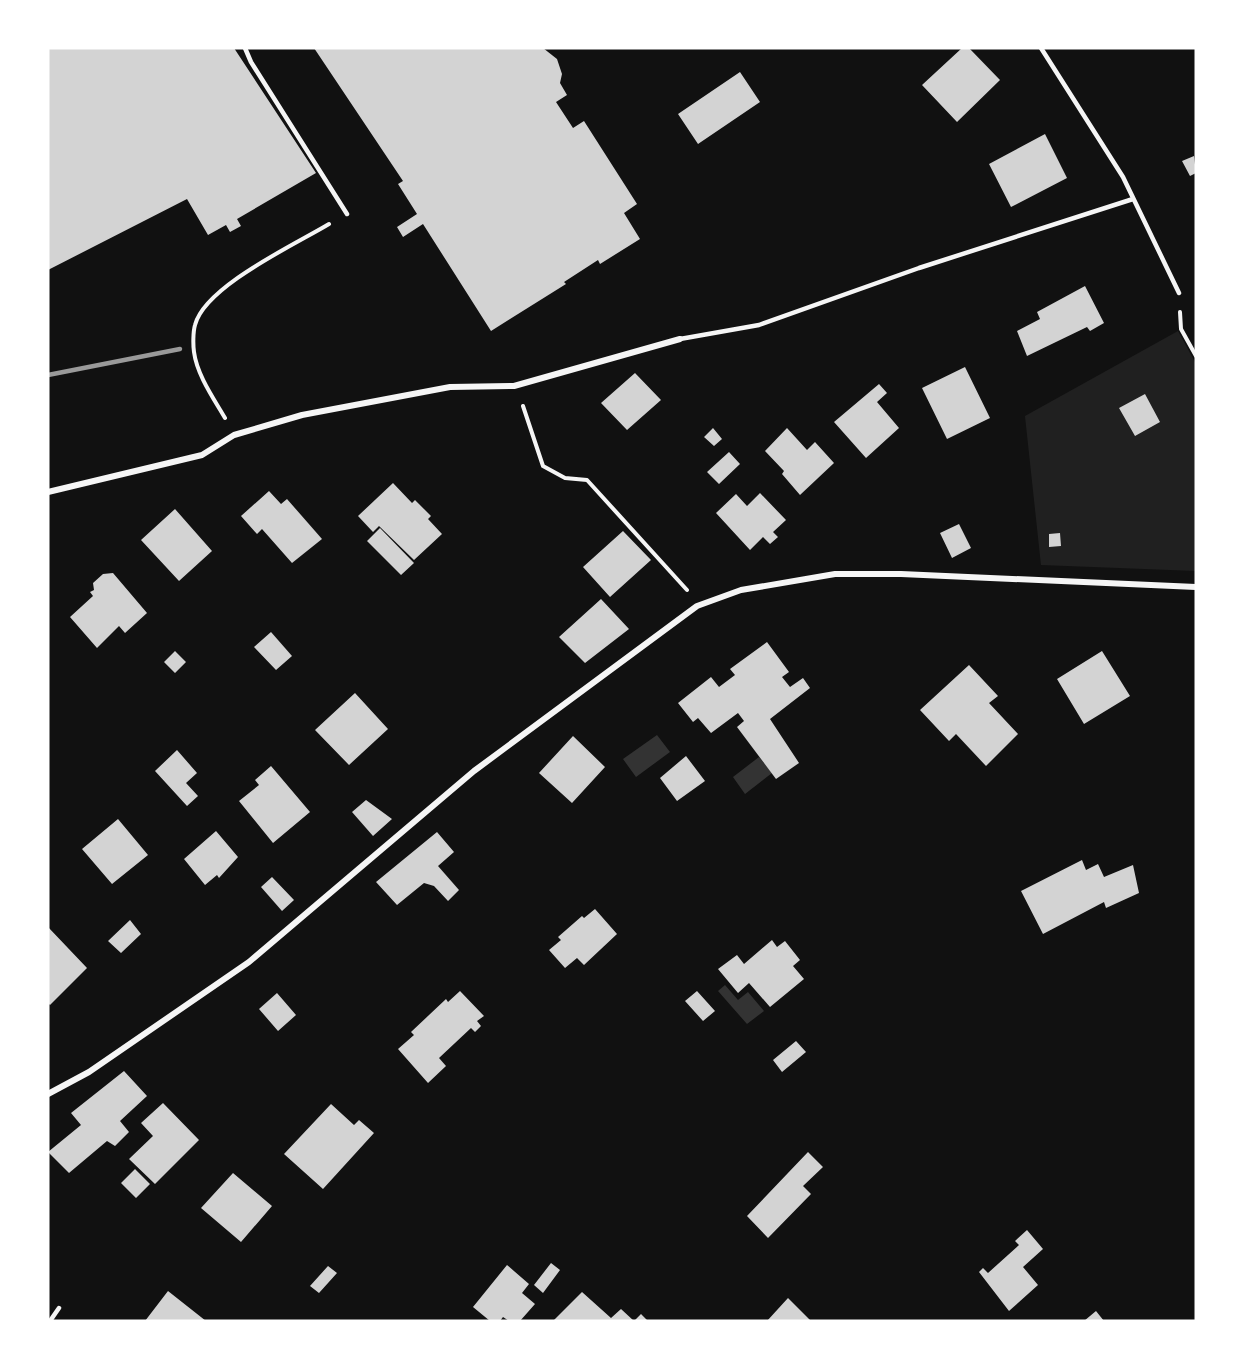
<svg xmlns="http://www.w3.org/2000/svg" width="1244" height="1369" viewBox="0 0 1244 1369" font-family="'Golos Text',sans-serif">
	<rect width="100%" height="100%" fill="#111"/>
	<path fill="#202020" d="M 1178,331 L 1196,364 L 1196,571 L 1041,565 L 1025,416 Z"/>
	<path fill="#333" d="M 657,735 L 670,752 L 636,777 L 623,759 Z
		M 759,757 L 772,773 L 745,794 L 733,777 Z
		M 725,985 L 738,1000 L 748,992 L 764,1011 L 747,1024 L 718,991 Z"/>
	<path fill="#d3d3d3" d="M 48,48 L 234,48 L 316,173 L 237,219 L 241,226 L 230,232 L 226,225 L 208,235 L 187,199 L 48,270 Z
		M 314,48 L 543,48 L 557,59 L 562,74 L 560,83 L 567,95 L 556,102 L 573,128 L 584,121 L 637,204 L 624,213 L 640,239 L 600,264 L 598,260 L 564,282 L 566,284 L 491,331 L 423,224 L 403,237 L 397,227 L 417,214 L 398,184 L 403,181 Z
		M 962,48 L 969,48 L 1000,80 L 957,122 L 922,85 Z
		M 740,72 L 760,102 L 698,144 L 678,114 Z
		M 1045,134 L 1067,178 L 1011,207 L 989,164 Z
		M 1194,156 L 1196,173 L 1190,176 L 1182,161 Z
		M 1085,286 L 1104,323 L 1090,331 L 1087,327 L 1027,356 L 1017,331 L 1040,319 L 1037,312 Z
		M 965,367 L 990,418 L 947,439 L 922,388 Z
		M 635,373 L 661,400 L 627,430 L 601,403 Z
		M 879,384 L 887,393 L 877,402 L 899,428 L 866,458 L 834,422 Z
		M 1145,394 L 1160,422 L 1135,436 L 1119,408 Z
		M 713,428 L 722,439 L 714,446 L 704,437 Z
		M 787,428 L 807,450 L 815,442 L 834,463 L 800,495 L 782,474 L 784,471 L 765,451 Z
		M 729,452 L 740,464 L 719,484 L 707,472 Z
		M 393,483 L 412,503 L 415,500 L 431,516 L 428,519 L 442,534 L 414,560 L 379,526 L 373,532 L 358,516 Z
		M 269,491 L 281,504 L 287,499 L 322,539 L 292,563 L 262,529 L 257,534 L 241,516 Z
		M 760,493 L 786,520 L 773,532 L 778,537 L 770,544 L 763,537 L 750,550 L 716,513 L 736,494 L 747,506 Z
		M 175,509 L 212,551 L 179,581 L 141,540 Z
		M 959,524 L 971,548 L 952,558 L 940,533 Z
		M 380,528 L 414,563 L 401,575 L 367,541 Z
		M 623,531 L 651,560 L 610,597 L 583,567 Z
		M 1060,533 L 1061,546 L 1049,547 L 1049,534 Z
		M 113,573 L 147,613 L 125,633 L 119,626 L 97,648 L 70,617 L 93,596 L 90,592 L 94,590 L 93,583 L 103,574 Z
		M 601,599 L 629,629 L 585,663 L 559,637 Z
		M 271,632 L 292,656 L 276,670 L 254,647 Z
		M 767,642 L 789,672 L 782,677 L 790,687 L 803,678 L 810,688 L 770,719 L 799,763 L 776,779 L 737,727 L 744,721 L 738,713 L 711,733 L 698,718 L 693,722 L 678,703 L 711,677 L 719,687 L 735,675 L 730,669 Z
		M 175,651 L 186,662 L 175,673 L 164,662 Z
		M 1102,651 L 1130,696 L 1084,724 L 1057,679 Z
		M 969,665 L 998,696 L 989,703 L 1018,734 L 986,766 L 956,734 L 949,741 L 920,710 Z
		M 355,693 L 388,729 L 349,765 L 315,730 Z
		M 573,736 L 605,767 L 572,803 L 539,773 Z
		M 177,750 L 197,773 L 186,783 L 198,796 L 187,806 L 155,771 Z
		M 686,756 L 705,781 L 677,801 L 660,778 Z
		M 271,766 L 310,812 L 273,843 L 239,801 L 259,785 L 255,780 Z
		M 366,800 L 392,819 L 373,836 L 352,812 Z
		M 118,819 L 148,855 L 112,884 L 82,849 Z
		M 216,831 L 238,857 L 219,878 L 217,875 L 205,885 L 184,859 Z
		M 437,832 L 454,852 L 438,866 L 459,890 L 448,901 L 434,886 L 424,883 L 397,905 L 376,882 Z
		M 1082,860 L 1086,870 L 1098,864 L 1104,877 L 1133,865 L 1139,893 L 1106,908 L 1104,902 L 1043,934 L 1021,891 Z
		M 272,877 L 294,900 L 282,911 L 261,887 Z
		M 595,909 L 617,934 L 584,965 L 577,958 L 565,968 L 549,950 L 561,940 L 558,937 L 582,916 L 584,918 Z
		M 130,920 L 141,934 L 121,953 L 108,941 Z
		M 48,927 L 87,968 L 50,1005 L 48,1003 Z
		M 772,940 L 777,947 L 785,941 L 800,960 L 793,966 L 804,979 L 770,1007 L 749,983 L 738,993 L 718,969 L 737,955 L 744,964 Z
		M 460,991 L 484,1016 L 477,1021 L 481,1026 L 475,1032 L 471,1028 L 439,1058 L 446,1066 L 428,1083 L 398,1049 L 414,1035 L 411,1032 L 446,999 L 448,1002 Z
		M 697,991 L 715,1011 L 703,1021 L 685,1001 Z
		M 277,993 L 296,1015 L 278,1031 L 259,1009 Z
		M 796,1041 L 806,1052 L 782,1072 L 773,1060 Z
		M 124,1071 L 147,1096 L 120,1121 L 129,1132 L 115,1146 L 107,1141 L 69,1173 L 48,1152 L 81,1125 L 71,1113 Z
		M 163,1103 L 199,1140 L 155,1184 L 129,1159 L 153,1136 L 141,1123 Z
		M 331,1104 L 354,1125 L 359,1120 L 374,1133 L 323,1189 L 284,1154 Z
		M 808,1152 L 823,1167 L 803,1186 L 811,1194 L 768,1238 L 747,1216 Z
		M 135,1169 L 150,1184 L 136,1198 L 121,1183 Z
		M 233,1173 L 272,1206 L 241,1242 L 201,1208 Z
		M 1027,1230 L 1043,1249 L 1023,1267 L 1038,1285 L 1009,1311 L 979,1272 L 983,1268 L 988,1273 L 1019,1245 L 1015,1241 Z
		M 551,1263 L 560,1270 L 543,1293 L 534,1285 Z
		M 507,1265 L 529,1284 L 522,1293 L 535,1304 L 520,1321 L 509,1321 L 503,1317 L 500,1321 L 490,1321 L 473,1307 Z
		M 328,1266 L 337,1273 L 319,1293 L 310,1286 Z
		M 168,1291 L 206,1321 L 145,1321 Z
		M 582,1292 L 611,1318 L 621,1309 L 634,1321 L 641,1314 L 648,1321 L 553,1321 Z
		M 788,1298 L 811,1321 L 767,1321 Z
		M 1096,1311 L 1104,1321 L 1084,1321 Z"/>
	<g fill="none" stroke-linecap="round" stroke-linejoin="round">
		<path stroke="#f5f5f5" stroke-width="4" d="M 1180,312 L 1181,329 L 1196,356
			M 523,406 L 543,466 L 565,478 L 587,480 L 687,590
			M 225,418 C 214,399 197,375 194,352 C 193,345 193,332 195,325 C 205,286 296,244 329,224"/>
		<path stroke="#f5f5f5" stroke-width="4.5" d="M 245,48 L 251,62 L 347,214
			M 1041,48 L 1123,177 L 1179,293
			M 680,339 L 759,325 L 919,268 L 1133,199
			M 50,1321 L 59,1308"/>
		<path stroke="#f5f5f5" stroke-width="6" d="M 48,492 L 202,455 L 234,435 L 302,415 L 450,387 L 514,386 L 680,339
			M 48,1094 L 89,1072 L 249,962 L 474,771 L 697,606 L 741,590 L 835,574 L 901,574 L 1196,587"/>
		<path stroke="#9a9a9a" stroke-width="4.5" d="M 48,375 L 180,349"/>
	</g>
	<rect width="1244" height="1369" fill="none" stroke="#ffffff" stroke-width="99"/>
</svg>
